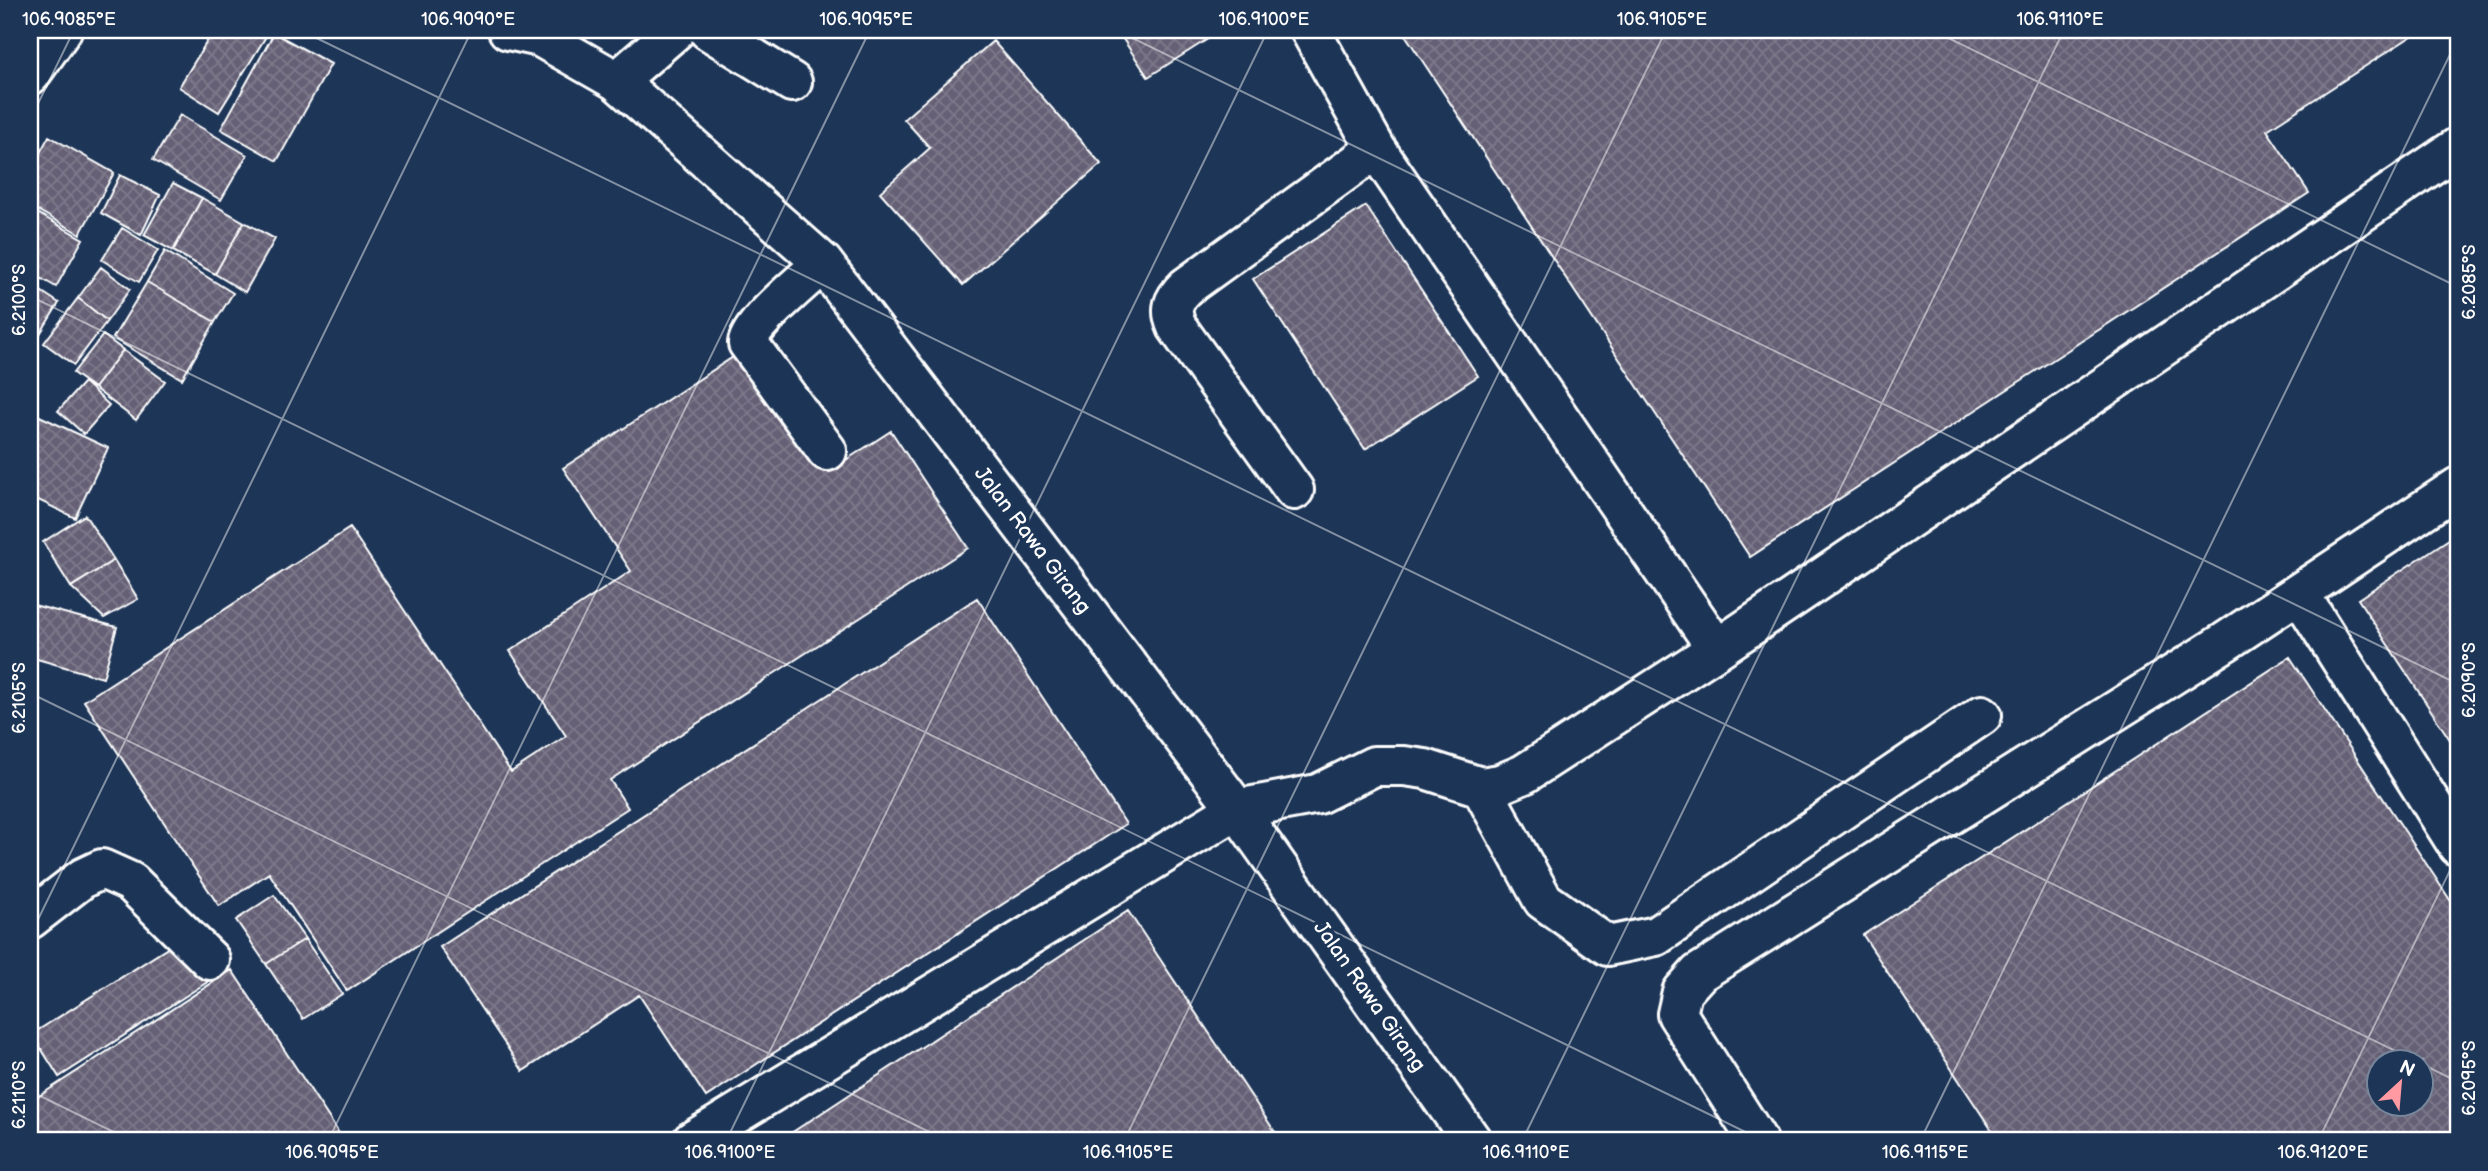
<svg xmlns="http://www.w3.org/2000/svg" width="2488" height="1171" viewBox="0 0 2488 1171" font-family="'Balsamiq Sans',sans-serif">
	<defs>
		<pattern id="building-cross-hatch" width="8" height="8" patternUnits="userSpaceOnUse" patternTransform="scale(1.75)"><rect width="8" height="8" fill="#666176"/><path d="M0 0l8 8M0 8l8-8" fill="none" stroke="#7d798b"/></pattern>
	</defs>
	<rect width="100%" height="100%" fill="#1d3557"/>
	<filter id="ink" filterUnits="userSpaceOnUse"><feTurbulence type="fractalNoise" baseFrequency=".0143" numOctaves="2"/><feDisplacementMap in="SourceGraphic" scale="14" xChannelSelector="R" yChannelSelector="G"/><feConvolveMatrix kernelMatrix="1 2 1 2 8 2 1 2 1" color-interpolation-filters="sRGB"/></filter>
	<g filter="url(#ink)">
		<path fill="url(#building-cross-hatch)" stroke="#fff" stroke-width="2" fill-rule="evenodd" d="M 214,30 L 270,30 L 219,112 L 179,87 Z
			M 1117,30 L 1222,30 L 1148,77 Z
			M 1402,30 L 2421,30 L 2267,130 L 2309,193 L 1750,557 Z
			M 274,33 L 331,64 L 277,161 L 221,129 Z
			M 993,41 L 1101,164 L 963,285 L 880,192 L 930,148 L 904,119 Z
			M 180,115 L 247,155 L 221,200 L 153,160 Z
			M 49,136 L 114,173 L 80,234 L 30,206 L 30,171 Z
			M 120,175 L 160,195 L 141,235 L 101,213 Z
			M 173,183 L 202,198 L 173,251 L 144,235 Z
			M 202,198 L 244,222 L 215,274 L 173,251 Z
			M 1366,206 L 1478,376 L 1365,449 L 1253,279 Z
			M 30,209 L 83,239 L 56,287 L 30,272 Z
			M 244,222 L 275,239 L 245,292 L 215,274 Z
			M 122,228 L 158,250 L 139,282 L 102,260 Z
			M 165,251 L 233,293 L 215,322 L 147,282 Z
			M 101,267 L 130,289 L 107,321 L 78,298 Z
			M 147,282 L 215,322 L 182,379 L 113,338 Z
			M 30,284 L 59,303 L 30,350 Z
			M 78,298 L 107,321 L 74,365 L 44,343 Z
			M 103,335 L 123,350 L 94,388 L 73,373 Z
			M 747,348 L 829,471 L 891,431 L 968,548 L 610,780 L 628,808 L 347,991 L 269,873 L 219,906 L 84,701 L 350,528 L 511,772 L 566,736 L 510,651 L 631,571 L 563,468 Z
			M 123,350 L 165,381 L 136,420 L 94,388 Z
			M 84,382 L 109,405 L 84,434 L 58,411 Z
			M 33,413 L 108,448 L 75,518 L 30,496 L 30,421 Z
			M 85,515 L 114,560 L 71,587 L 43,542 Z
			M 2458,533 L 2458,752 L 2358,599 Z
			M 114,560 L 138,599 L 104,618 L 71,587 Z
			M 977,598 L 1126,824 L 706,1097 L 639,995 L 523,1071 L 440,947 Z
			M 30,604 L 117,627 L 103,678 L 30,657 Z
			M 2290,657 L 2458,912 L 2458,1141 L 1999,1141 L 1863,935 ZM 2380,1062 L 2422,1062 L 2422,1104 L 2380,1104 Z
			M 274,895 L 305,939 L 266,964 L 236,920 Z
			M 1128,911 L 1281,1141 L 779,1141 Z
			M 182,939 L 209,981 L 59,1077 L 32,1034 Z
			M 305,939 L 342,994 L 303,1019 L 266,964 Z
			M 232,970 L 344,1141 L 30,1141 L 30,1102 Z"/>
		<g fill="none" stroke-linecap="round" stroke-linejoin="round">
			<defs>
				<path id="minor" d="M 508,30 L 540,37 L 617,81 L 823,263 L 1237,809 L 1472,1141
					M 708,30 L 792,82
					M 30,75 L 62,30
					M 617,81 L 676,30
					M 823,263 C 807,278 750,324 748,343 L 827,451
					M 1294,490 L 1177,327 C 1169,309 1173,300 1186,287 L 1376,149
					M 2299,593 L 2458,846
					M 1717,649 L 2458,147
					M 1481,787 L 1543,900 L 1608,946 L 1656,936 L 1982,715
					M 30,919 L 83,878 L 102,869 L 131,882 L 210,960
					M 692,1141 L 1237,809 L 1318,794 L 1374,766 L 1404,766 L 1425,769 L 1481,787 L 1500,784 L 1524,774 L 1717,649 L 1376,149 L 1310,30
					M 1758,1141 L 1677,1014 L 1682,992 L 1699,973 L 2225,642 L 2458,487"/>
			</defs>
			<use href="#minor" stroke="#fff" stroke-width="44"/>
			<use href="#minor" stroke="#1d3557" stroke-width="38"/>
		</g>
	</g>
	<path fill="none" stroke="#fff" stroke-width="2" stroke-opacity="0.45" d="M 300,30 L 2418,1062M 1116,30 L 2458,684M 1932,30 L 2458,287M 30,120 L 74,30M 30,296 L 1764,1141M 30,693 L 948,1141M 30,936 L 472,30M 2422,1064 L 2458,1082M 30,1091 L 132,1141M 328,1141 L 870,30M 726,1141 L 1268,30M 1124,1141 L 1666,30M 1522,1141 L 2064,30M 1920,1141 L 2458,38M 2318,1141 L 2458,854"/>
	<g text-anchor="middle" stroke-width="7" stroke-linejoin="round" paint-order="stroke">
		<g font-size="21" fill="#fff" stroke="#1d3557">
			<text transform="translate(1033 540) rotate(53)" y="7">Jalan Rawa Girang</text>
			<text transform="translate(1370 996) rotate(55)" y="7">Jalan Rawa Girang</text>
		</g>
	</g>
	<rect width="2488" height="1171" fill="none" stroke="#1d3557" stroke-width="77"/>
	<g transform="translate(2400 1083) rotate(26)"><circle r="33" fill="#1d3557" stroke="#77869a" stroke-width="2"/>
	<path d="M0-5L12 26L0 18L-12 26Z" fill="#ff9aa2"/>
	<text y="-10" font-size="19" font-weight="bold" text-anchor="middle" fill="#ffffff">N</text>
	</g>
	<rect x="38" y="38" width="2412" height="1094" fill="none" stroke="#fff" stroke-width="2.5"/>
	<g font-size="18" text-anchor="middle" fill="#fff">
		<text x="69" y="25">106.9085°E</text>
		<text x="468" y="25">106.9090°E</text>
		<text x="866" y="25">106.9095°E</text>
		<text x="1264" y="25">106.9100°E</text>
		<text x="1662" y="25">106.9105°E</text>
		<text x="2060" y="25">106.9110°E</text>
		<text transform="translate(2469 282) rotate(-90)" y="6">6.2085°S</text>
		<text transform="translate(19 300) rotate(-90)" y="6">6.2100°S</text>
		<text transform="translate(2469 680) rotate(-90)" y="6">6.2090°S</text>
		<text transform="translate(19 698) rotate(-90)" y="6">6.2105°S</text>
		<text transform="translate(2469 1078) rotate(-90)" y="6">6.2095°S</text>
		<text transform="translate(19 1095) rotate(-90)" y="6">6.2110°S</text>
		<text x="332" y="1158">106.9095°E</text>
		<text x="730" y="1158">106.9100°E</text>
		<text x="1128" y="1158">106.9105°E</text>
		<text x="1526" y="1158">106.9110°E</text>
		<text x="1925" y="1158">106.9115°E</text>
		<text x="2323" y="1158">106.9120°E</text>
	</g>
</svg>
